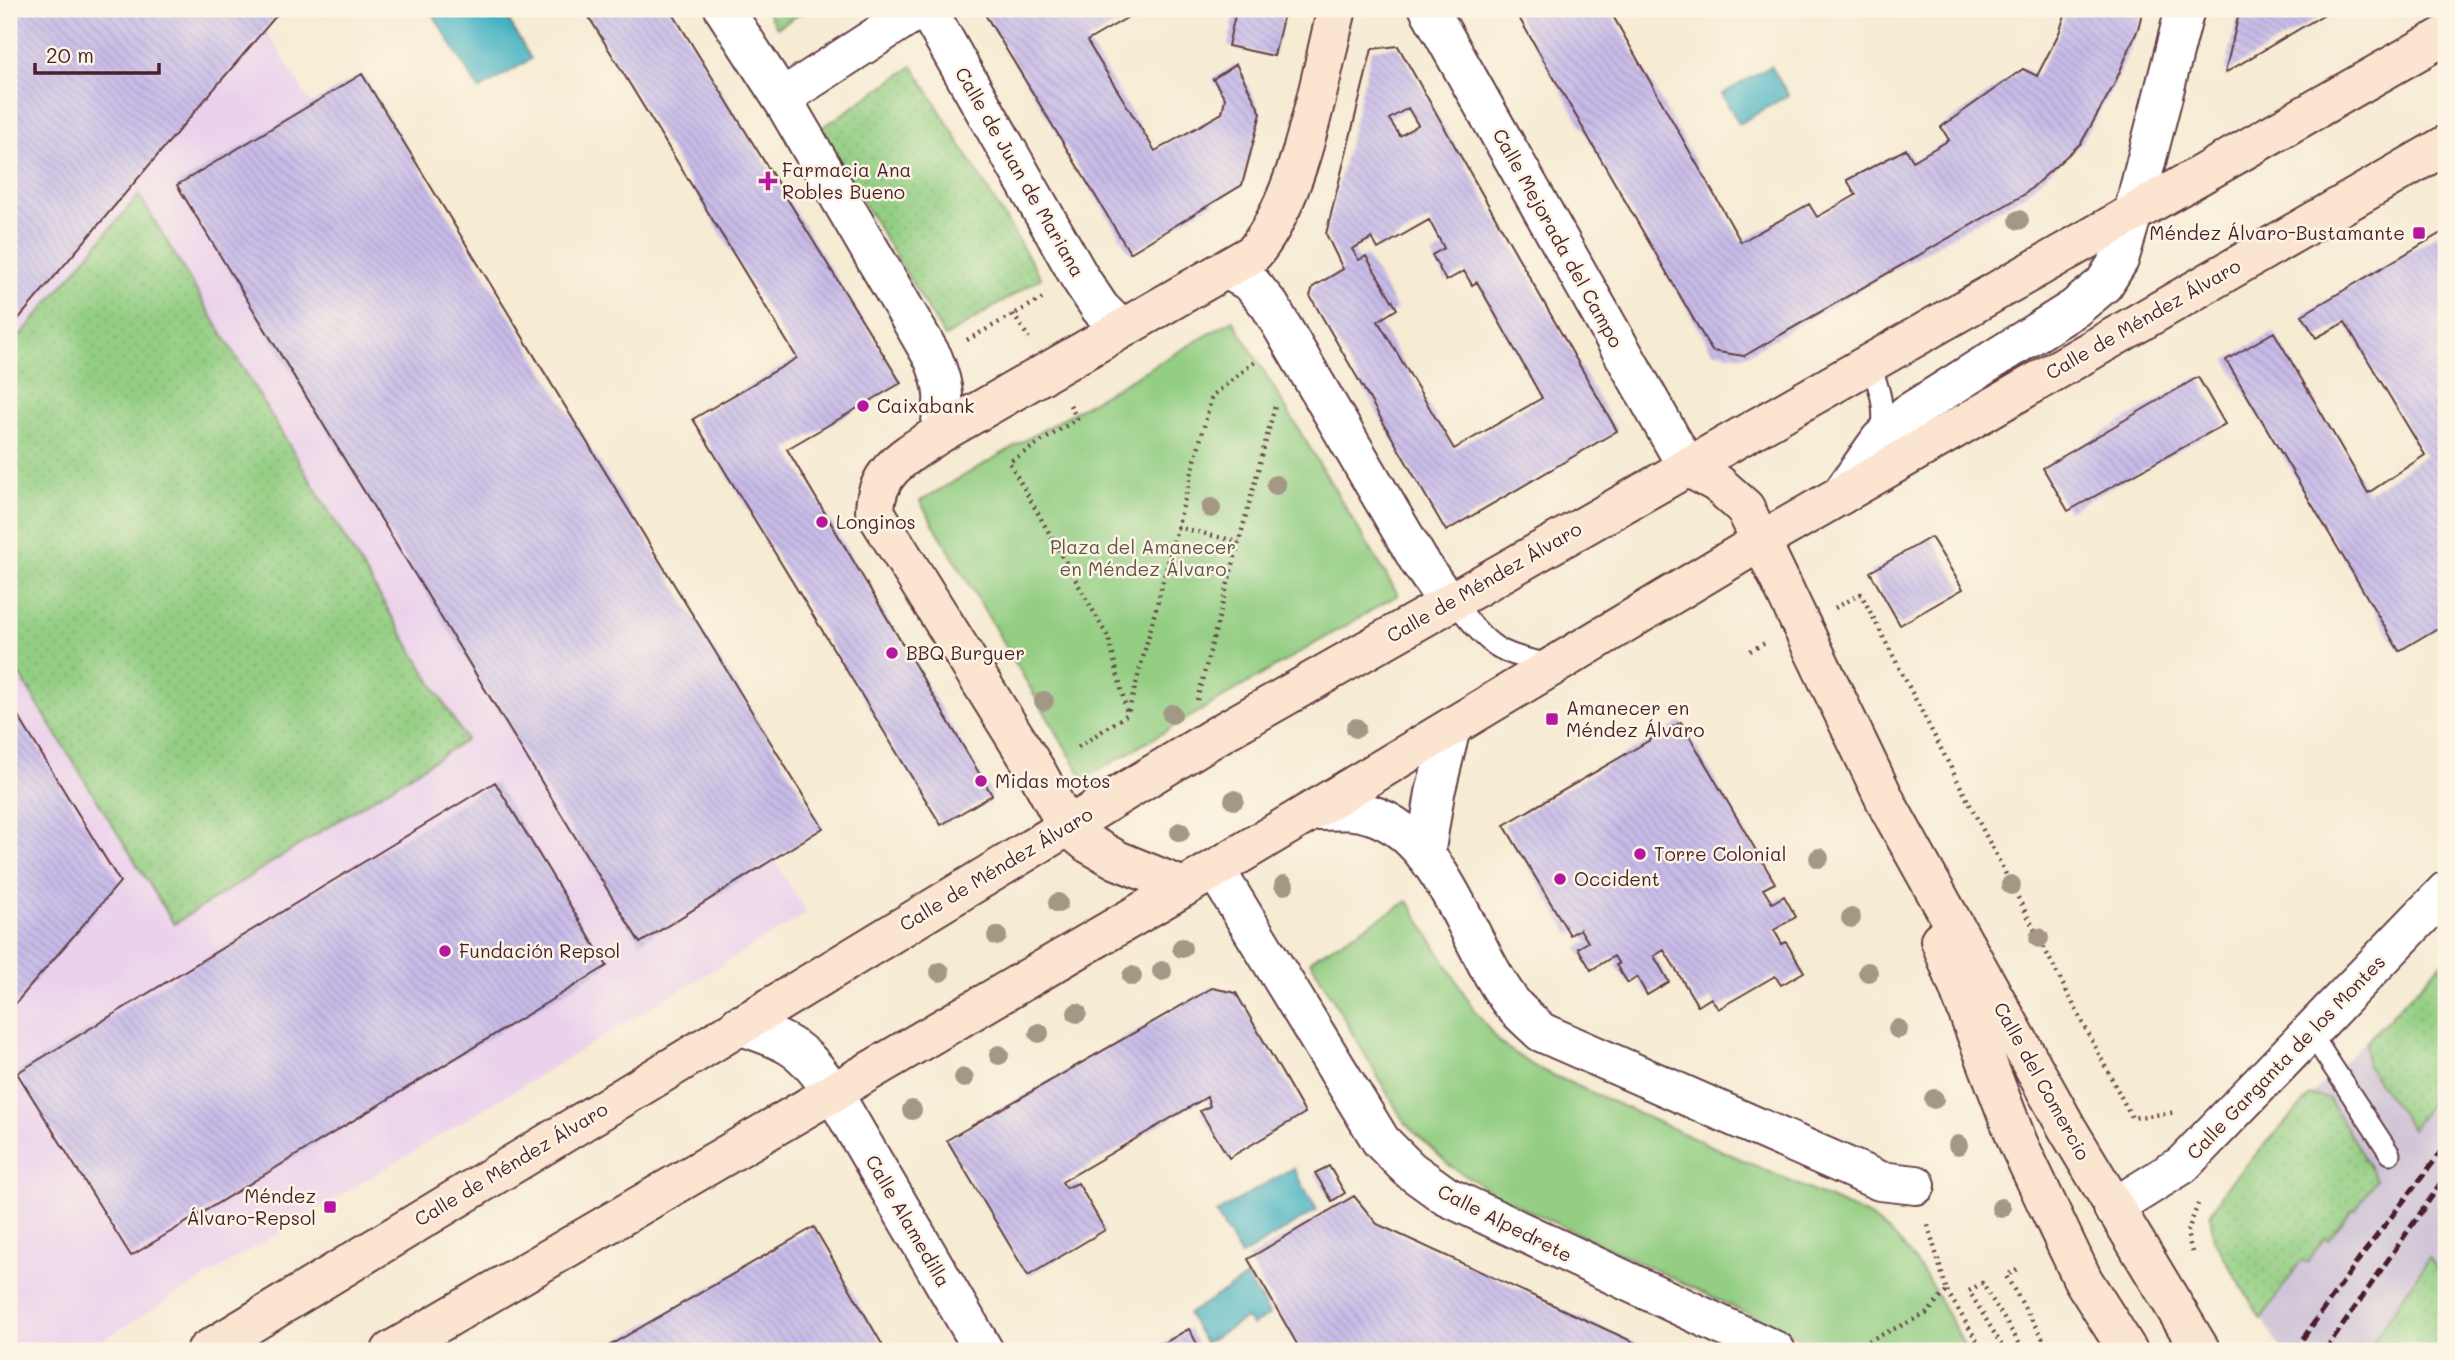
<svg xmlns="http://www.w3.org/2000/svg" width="2455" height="1360" viewBox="0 0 2455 1360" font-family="Mali,sans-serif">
	<defs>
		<pattern id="grass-dots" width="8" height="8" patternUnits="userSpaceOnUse" patternTransform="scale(1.75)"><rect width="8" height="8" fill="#93ce83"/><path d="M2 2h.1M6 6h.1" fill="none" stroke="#80b071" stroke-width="1.8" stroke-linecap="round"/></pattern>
		<pattern id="building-back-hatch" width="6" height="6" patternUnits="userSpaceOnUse" patternTransform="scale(1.75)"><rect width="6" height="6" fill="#c7bbe8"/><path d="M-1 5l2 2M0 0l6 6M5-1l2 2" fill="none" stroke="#aca0c7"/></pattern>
	</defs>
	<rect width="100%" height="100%" fill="#fcf5e5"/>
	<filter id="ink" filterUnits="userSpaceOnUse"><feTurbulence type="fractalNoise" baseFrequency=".0143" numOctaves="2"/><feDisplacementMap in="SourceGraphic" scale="14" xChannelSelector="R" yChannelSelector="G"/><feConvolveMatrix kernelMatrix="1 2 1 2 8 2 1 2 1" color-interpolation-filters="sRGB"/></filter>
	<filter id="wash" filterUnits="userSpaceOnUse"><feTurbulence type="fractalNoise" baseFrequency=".00686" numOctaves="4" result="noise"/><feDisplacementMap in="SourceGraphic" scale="28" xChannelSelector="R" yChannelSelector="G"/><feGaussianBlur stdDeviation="1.57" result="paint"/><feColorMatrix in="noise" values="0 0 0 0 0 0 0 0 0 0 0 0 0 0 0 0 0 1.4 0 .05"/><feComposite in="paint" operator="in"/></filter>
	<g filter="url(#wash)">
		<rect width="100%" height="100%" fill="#f6ebd3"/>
		<path fill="#ebd1ec" d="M 9,9 L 253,9 L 807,913 L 84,1351 L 9,1351 Z"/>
		<path fill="#cbbfd6" d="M 2446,959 L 2446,1351 L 2282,1351 L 2214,1240 L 2210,1215 L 2226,1187 L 2301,1105 Z"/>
		<path fill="url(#grass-dots)" stroke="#6e7657" stroke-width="2" d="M 765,9 L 808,9 L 777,28 Z
			M 913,66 L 1041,278 L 945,337 L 819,130 Z
			M 139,195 L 466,740 L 174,924 L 9,658 L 9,349 Z
			M 2446,959 L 2446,1080 L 2412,1129 L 2366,1064 L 2366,1042 Z
			M 2311,1095 L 2329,1099 L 2376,1179 L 2355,1210 L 2353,1209 L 2328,1240 L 2324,1238 L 2307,1263 L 2301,1261 L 2261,1319 L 2214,1240 L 2210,1215 L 2226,1187 Z
			M 2429,1258 L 2446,1281 L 2446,1351 L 2367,1351 Z"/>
		<path fill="#93ce83" stroke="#6e7657" stroke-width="2" d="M 1233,320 L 1398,595 L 1084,779 L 920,501 Z
			M 1408,901 L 1474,1010 L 1501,1044 L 1537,1068 L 1868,1216 C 1917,1247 1940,1301 1967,1351 L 1827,1351 L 1502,1198 L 1450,1166 L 1404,1122 L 1310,960 Z"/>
		<path fill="#45b2c2" stroke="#486876" stroke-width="2" d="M 430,9 L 502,9 L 531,59 L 479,90 Z
			M 1771,66 L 1788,95 L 1739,124 L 1722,94 Z
			M 1293,1168 L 1317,1210 L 1241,1256 L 1216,1213 Z
			M 1247,1277 L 1270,1315 L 1252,1325 L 1246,1318 L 1205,1343 L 1188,1314 Z"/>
		<g id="blocks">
			<path fill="url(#building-back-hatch)" fill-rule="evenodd" d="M 9,9 L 282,9 L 9,330 Z
				M 584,9 L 670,9 L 901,383 L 787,449 L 992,795 L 941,825 L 693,419 L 797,358 Z
				M 998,9 L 1142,9 L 1087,41 L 1155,151 L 1222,113 L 1225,98 L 1213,79 L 1236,64 L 1261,113 L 1242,185 L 1130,253 L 986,16 Z
				M 1214,9 L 1285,9 L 1274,56 L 1228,46 L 1235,15 Z
				M 1514,9 L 1609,9 L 1741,242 L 1809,204 L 1817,217 L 1856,195 L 1847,180 L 1906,149 L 1913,161 L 1949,140 L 1941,127 L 2023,69 L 2037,76 L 2059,33 L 2067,9 L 2143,9 L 2138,29 L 2114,85 L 2081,143 L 2025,194 L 1744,356 L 1712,351 Z
				M 1853,9 L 1883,9 L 1883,11 L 1853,12 Z
				M 2240,9 L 2333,9 L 2225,73 Z
				M 1398,46 L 1617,431 L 1446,531 L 1310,296 L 1313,287 L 1343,269 L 1326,234 L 1372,49 ZM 1408,108 L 1418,125 L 1400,136 L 1389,119 ZM 1429,220 L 1444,248 L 1432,255 L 1446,281 L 1464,271 L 1472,285 L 1477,282 L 1542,398 L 1454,449 L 1378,321 L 1397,309 L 1366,256 L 1359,260 L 1352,249 L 1372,238 L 1378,249 Z
				M 362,74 L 823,828 L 640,943 L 177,185 Z
				M 2446,230 L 2446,623 L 2399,651 L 2226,360 L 2274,332 L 2368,493 L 2425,455 L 2345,322 L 2316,338 L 2302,315 Z
				M 2198,377 L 2225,424 L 2068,511 L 2043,468 Z
				M 1931,537 L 1963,589 L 1900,625 L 1870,572 Z
				M 9,701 L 120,882 L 9,1011 Z
				M 1681,722 L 1775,883 L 1763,889 L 1772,903 L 1784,896 L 1796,917 L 1774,930 L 1782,944 L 1786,942 L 1804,972 L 1781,985 L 1775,976 L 1718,1009 L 1711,998 L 1698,1006 L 1664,950 L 1654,956 L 1669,982 L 1647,995 L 1637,977 L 1628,983 L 1616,965 L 1619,964 L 1614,956 L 1591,970 L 1578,948 L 1588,942 L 1580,929 L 1570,935 L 1504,825 Z
				M 495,782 L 607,966 L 131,1256 L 17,1073 Z
				M 1212,988 L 1236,993 L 1305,1113 L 1229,1158 L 1200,1111 L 1210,1106 L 1207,1097 L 1062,1182 L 1066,1188 L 1078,1183 L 1105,1230 L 1028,1276 L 947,1140 Z
				M 1329,1166 L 1345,1193 L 1332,1201 L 1315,1173 Z
				M 1354,1196 L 1377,1224 L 1653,1351 L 1301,1351 L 1248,1259 Z
				M 814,1227 L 886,1351 L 600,1351 Z
				M 1189,1329 L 1201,1351 L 1151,1351 L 1185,1331 Z"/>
		</g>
	</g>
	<g filter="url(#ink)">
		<use href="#blocks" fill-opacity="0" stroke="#643e44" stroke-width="2"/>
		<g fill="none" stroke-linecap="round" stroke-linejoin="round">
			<defs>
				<path id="lane" d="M 1869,362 C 1880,388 1886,408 1881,436
					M 1452,599 C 1488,644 1493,654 1552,664
					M 2310,1032 L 2390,1154"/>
				<path id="street" d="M 724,9 L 784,102 L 933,358 C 946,389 945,402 939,434
					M 927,9 L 1080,278 L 1100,308 L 1121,329
					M 1429,9 L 1687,467
					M 784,102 L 794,90 L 919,9
					M 1228,270 L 1251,283 L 1270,306 L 1419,561 L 1439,590 L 1452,599
					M 1841,495 L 1880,440 L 1907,414 L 2075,308 L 2104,284 L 2119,260 L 2133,213 L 2185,9
					M 1313,811 C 1333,811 1352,808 1372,815 C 1445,838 1469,952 1514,1006 C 1522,1015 1532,1023 1541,1032 L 1880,1181 L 1916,1185
					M 1425,855 L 1435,793 L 1451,728
					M 1215,869 L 1381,1141 L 1410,1170 L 1446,1196 L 1776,1351
					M 739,1025 C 790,1043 801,1046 832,1091 L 984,1351
					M 2113,1208 L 2182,1165 L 2446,891"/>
				<path id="secondary" d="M 1687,467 L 1717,483 L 1745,508 L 1889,808 L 2067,1128 L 2201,1351
					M 1183,887 L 1117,860 L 1089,844 L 1066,825 L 1037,772 L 875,512 C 875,470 907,455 939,434 L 1254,253 C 1301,196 1319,81 1337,9
					M 1940,940 L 2018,1143 L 2083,1280 L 2128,1351
					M 206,1351 L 1221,733 L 2446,35
					M 391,1351 L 1215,869 L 1763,540 L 2446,145"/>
			</defs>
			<use href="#lane" stroke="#643e44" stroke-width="23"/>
			<use href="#street" stroke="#643e44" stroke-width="42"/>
			<use href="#secondary" stroke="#643e44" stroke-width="42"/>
			<path stroke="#643e44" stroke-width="4.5" stroke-dasharray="2 5" stroke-linecap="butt" d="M 1013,314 L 1029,338
				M 967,340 L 1045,297
				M 1070,405 L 1077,419 L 1009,462 L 1109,639 L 1127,713
				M 1177,527 L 1239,542
				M 1835,608 L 1861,594 L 2132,1118 L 2177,1112
				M 1750,651 L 1765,643
				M 1197,700 L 1275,406
				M 1078,747 L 1128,714 L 1212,396 L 1257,360
				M 2192,1252 L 2187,1233 L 2198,1204
				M 2017,1269 L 2006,1276 L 2050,1351
				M 1947,1291 L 1983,1351
				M 1859,1351 L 1868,1341 L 1926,1314 L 1947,1291 L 1927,1222
				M 2005,1351 L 1969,1291 L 1982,1283 L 2024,1351"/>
			<use href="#lane" stroke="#fff" stroke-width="19"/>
			<use href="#street" stroke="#fff" stroke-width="38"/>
			<use href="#secondary" stroke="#fce5d0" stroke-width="38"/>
			<path stroke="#4a1f2b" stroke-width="5" stroke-dasharray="10 5" stroke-linecap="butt" d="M 2294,1351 L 2365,1251 L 2446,1146
				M 2325,1351 L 2446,1176"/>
		</g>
		<g fill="#a49885">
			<circle cx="2019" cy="220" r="10"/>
			<circle cx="1276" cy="485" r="10"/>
			<circle cx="1211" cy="508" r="10"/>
			<circle cx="1044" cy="701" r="10"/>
			<circle cx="1172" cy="714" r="10"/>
			<circle cx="1356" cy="728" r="10"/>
			<circle cx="1234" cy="800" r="10"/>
			<circle cx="1180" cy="832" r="10"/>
			<circle cx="1819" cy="858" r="10"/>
			<circle cx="1284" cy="885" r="10"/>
			<circle cx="2011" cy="885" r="10"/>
			<circle cx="1058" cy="903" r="10"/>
			<circle cx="1851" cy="918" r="10"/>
			<circle cx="997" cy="936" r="10"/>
			<circle cx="2039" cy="938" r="10"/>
			<circle cx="1182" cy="948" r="10"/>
			<circle cx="1162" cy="971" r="10"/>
			<circle cx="940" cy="972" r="10"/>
			<circle cx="1868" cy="972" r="10"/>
			<circle cx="1132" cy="976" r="10"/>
			<circle cx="1077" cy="1013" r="10"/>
			<circle cx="1898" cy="1029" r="10"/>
			<circle cx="1039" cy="1033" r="10"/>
			<circle cx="999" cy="1055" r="10"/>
			<circle cx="964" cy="1078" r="10"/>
			<circle cx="1934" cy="1099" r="10"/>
			<circle cx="912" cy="1110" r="10"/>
			<circle cx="1958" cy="1145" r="10"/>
			<circle cx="2001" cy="1208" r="10"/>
		</g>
	</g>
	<g fill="#b5179e" stroke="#fcf5e5" stroke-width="2.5">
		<path d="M764.5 170.5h7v7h7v7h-7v7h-7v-7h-7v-7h7z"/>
		<rect x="2412" y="226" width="14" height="14" rx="3.5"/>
		<circle cx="863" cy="406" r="7"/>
		<circle cx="822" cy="522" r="7"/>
		<circle cx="892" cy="653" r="7"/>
		<rect x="1545" y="712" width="14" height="14" rx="3.5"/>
		<circle cx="981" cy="781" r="7"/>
		<circle cx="1640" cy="854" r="7"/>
		<circle cx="1560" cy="879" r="7"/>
		<circle cx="445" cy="951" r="7"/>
		<rect x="323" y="1200" width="14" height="14" rx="3.5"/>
	</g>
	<g text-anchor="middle" stroke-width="5" stroke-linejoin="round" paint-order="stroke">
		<g font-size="19" fill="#4a1f2b" stroke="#fcf5e5" text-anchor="start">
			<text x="782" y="177">Farmacia Ana<tspan x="782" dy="22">Robles Bueno</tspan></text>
			<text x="2405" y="240" text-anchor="end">Méndez Álvaro-Bustamante</text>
			<text x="877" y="413">Caixabank</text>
			<text x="836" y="529">Longinos</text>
			<text x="906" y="660">BBQ Burguer</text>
			<text x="1566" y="715">Amanecer en<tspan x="1566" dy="22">Méndez Álvaro</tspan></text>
			<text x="995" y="788">Midas motos</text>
			<text x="1654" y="861">Torre Colonial</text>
			<text x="1574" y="886">Occident</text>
			<text x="459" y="958">Fundación Repsol</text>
			<text x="316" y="1203" text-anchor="end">Méndez<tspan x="316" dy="22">Álvaro-Repsol</tspan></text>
		</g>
		<g font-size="19" fill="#4a1f2b" stroke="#fcf5e5">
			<text transform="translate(1020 172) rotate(60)" y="7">Calle de Juan de Mariana</text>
			<text transform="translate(1558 238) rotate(61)" y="7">Calle Mejorada del Campo</text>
			<text transform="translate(2143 319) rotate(-30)" y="7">Calle de Méndez Álvaro</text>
			<text transform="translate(1484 582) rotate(-30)" y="7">Calle de Méndez Álvaro</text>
			<text transform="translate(996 869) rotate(-31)" y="7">Calle de Méndez Álvaro</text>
			<text transform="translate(2286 1057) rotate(-46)" y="7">Calle Garganta de los Montes</text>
			<text transform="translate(2042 1081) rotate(61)" y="7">Calle del Comercio</text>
			<text transform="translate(511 1164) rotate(-31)" y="7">Calle de Méndez Álvaro</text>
			<text transform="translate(908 1221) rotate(60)" y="7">Calle Alamedilla</text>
			<text transform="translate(1505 1223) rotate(27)" y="7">Calle Alpedrete</text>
		</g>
		<g font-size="19" fill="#605445" stroke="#fcf5e5">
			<text x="1143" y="554">Plaza del Amanecer<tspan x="1143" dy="22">en Méndez Álvaro</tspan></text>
		</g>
	</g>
	<rect width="2455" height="1360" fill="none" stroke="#fcf5e5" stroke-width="35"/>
	<path d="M35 63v10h124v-10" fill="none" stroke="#4a1f2b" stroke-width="3.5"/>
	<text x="46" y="63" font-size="21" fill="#4a1f2b" stroke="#fcf5e5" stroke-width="5" paint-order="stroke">20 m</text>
</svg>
